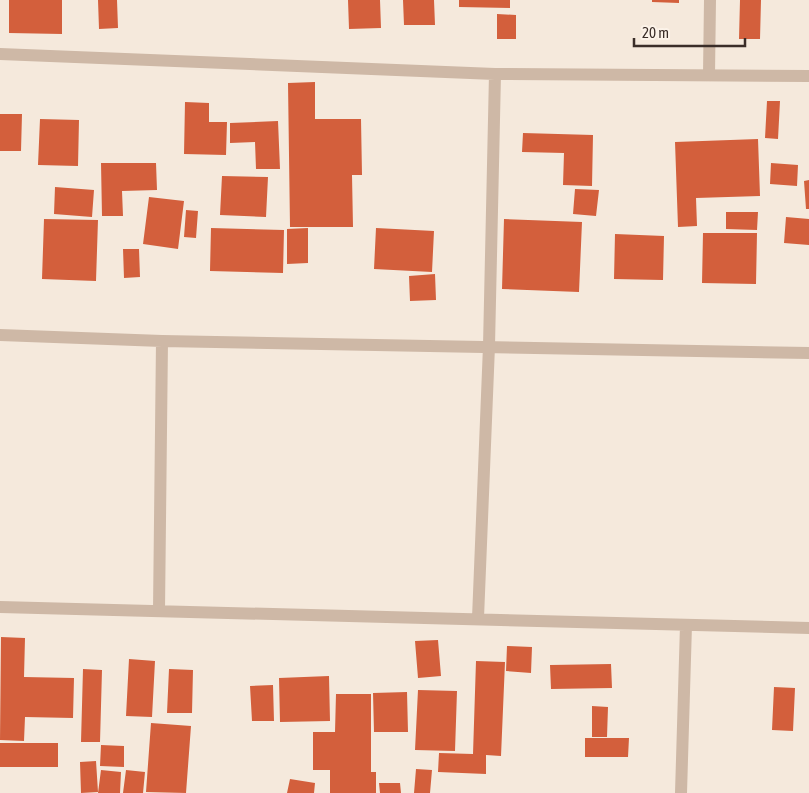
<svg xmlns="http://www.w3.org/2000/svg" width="809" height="793" viewBox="0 0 809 793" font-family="'Asap Condensed',sans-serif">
	<rect width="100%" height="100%" fill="#f5e9dc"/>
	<path fill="#d35f3c" d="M 9,0 L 62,0 L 62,34 L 9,33 Z
		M 98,0 L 117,0 L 118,28 L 99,29 Z
		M 348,0 L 380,0 L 381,28 L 349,29 Z
		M 403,0 L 434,0 L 435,25 L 404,25 Z
		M 459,0 L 510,0 L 510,8 L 459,7 Z
		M 652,0 L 679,0 L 679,3 L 652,2 Z
		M 740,0 L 761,0 L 760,39 L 739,39 Z
		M 497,14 L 516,15 L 516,39 L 497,39 Z
		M 315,82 L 315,119 L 361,119 L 362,175 L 352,175 L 353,227 L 290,227 L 288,83 Z
		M 767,101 L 780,101 L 778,139 L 765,138 Z
		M 185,102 L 209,103 L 209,122 L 227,122 L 226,155 L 184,154 Z
		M 0,114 L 22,114 L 21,151 L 0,151 Z
		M 40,119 L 79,120 L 78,166 L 38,165 Z
		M 278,121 L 280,169 L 256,169 L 255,142 L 230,143 L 230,123 Z
		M 523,133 L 593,135 L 592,186 L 563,185 L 564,153 L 522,152 Z
		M 758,139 L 760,196 L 696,198 L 697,226 L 678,227 L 675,142 Z
		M 101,163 L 156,163 L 157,190 L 122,191 L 123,216 L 102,216 Z
		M 771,163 L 798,165 L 797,186 L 770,184 Z
		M 222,176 L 268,177 L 266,217 L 220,215 Z
		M 809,180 L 809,209 L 806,209 L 804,181 Z
		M 55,187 L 94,190 L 92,217 L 54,214 Z
		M 575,189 L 599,190 L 596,216 L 573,214 Z
		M 149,197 L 184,201 L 178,249 L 143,244 Z
		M 186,210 L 198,211 L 196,238 L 184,237 Z
		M 726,212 L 758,212 L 757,230 L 726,229 Z
		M 786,217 L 809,219 L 809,245 L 784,243 Z
		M 44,219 L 98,220 L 96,281 L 42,279 Z
		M 504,219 L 582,222 L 579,292 L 502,289 Z
		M 211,228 L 284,230 L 283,273 L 210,271 Z
		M 308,228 L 308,263 L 287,264 L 287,229 Z
		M 376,228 L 434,231 L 432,272 L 374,269 Z
		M 703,233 L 757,233 L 756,284 L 702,283 Z
		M 615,234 L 664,236 L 663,280 L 614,279 Z
		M 123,249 L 139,249 L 140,277 L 124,278 Z
		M 435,274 L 436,300 L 410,301 L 409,276 Z
		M 1,637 L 25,638 L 24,677 L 74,678 L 73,718 L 25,717 L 24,741 L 0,740 Z
		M 438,640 L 441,676 L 418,678 L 415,641 Z
		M 507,646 L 532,647 L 531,673 L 506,671 Z
		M 129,659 L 155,661 L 152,717 L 126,716 Z
		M 476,661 L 505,662 L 501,756 L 486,755 L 486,774 L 438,772 L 439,753 L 473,754 Z
		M 611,664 L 612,688 L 551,689 L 550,665 Z
		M 83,669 L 102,670 L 100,742 L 81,742 Z
		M 169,669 L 193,670 L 192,713 L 167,713 Z
		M 329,676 L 330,721 L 280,722 L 279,678 Z
		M 273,685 L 274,721 L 252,721 L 250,686 Z
		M 774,687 L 795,688 L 793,731 L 772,730 Z
		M 418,690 L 457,691 L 455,751 L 415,750 Z
		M 407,692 L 408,732 L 374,732 L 373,693 Z
		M 336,694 L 371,694 L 371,772 L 376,772 L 376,793 L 330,793 L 330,770 L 313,770 L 313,732 L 335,732 Z
		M 592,706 L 608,707 L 607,737 L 592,737 Z
		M 151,723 L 191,726 L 186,793 L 146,792 Z
		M 585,738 L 629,738 L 628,757 L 585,757 Z
		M 0,743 L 58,743 L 58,767 L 0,767 Z
		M 101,745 L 124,746 L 124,767 L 100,766 Z
		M 96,761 L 98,792 L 81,793 L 80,762 Z
		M 416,769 L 432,770 L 430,793 L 414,793 Z
		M 101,770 L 121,772 L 120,793 L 98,793 Z
		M 126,770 L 145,772 L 143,793 L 123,793 Z
		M 290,779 L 315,783 L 314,793 L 287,793 Z
		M 379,783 L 400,783 L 401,793 L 380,793 Z"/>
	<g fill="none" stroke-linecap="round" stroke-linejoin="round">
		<path stroke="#ceb8a6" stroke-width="12" d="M 0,54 L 495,74 L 809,76
			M 709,74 L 710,0
			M 0,335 L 162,341 L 809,353
			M 0,607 L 809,628
			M 159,610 L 162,341
			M 478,618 L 489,346 L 495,74
			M 681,793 L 686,625"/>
	</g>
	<path d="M634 38v8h111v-8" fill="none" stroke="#3a2d28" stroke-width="2.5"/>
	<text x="642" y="38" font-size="15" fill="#3a2d28" stroke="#fcf3e9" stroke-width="4" paint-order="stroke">20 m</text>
</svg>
